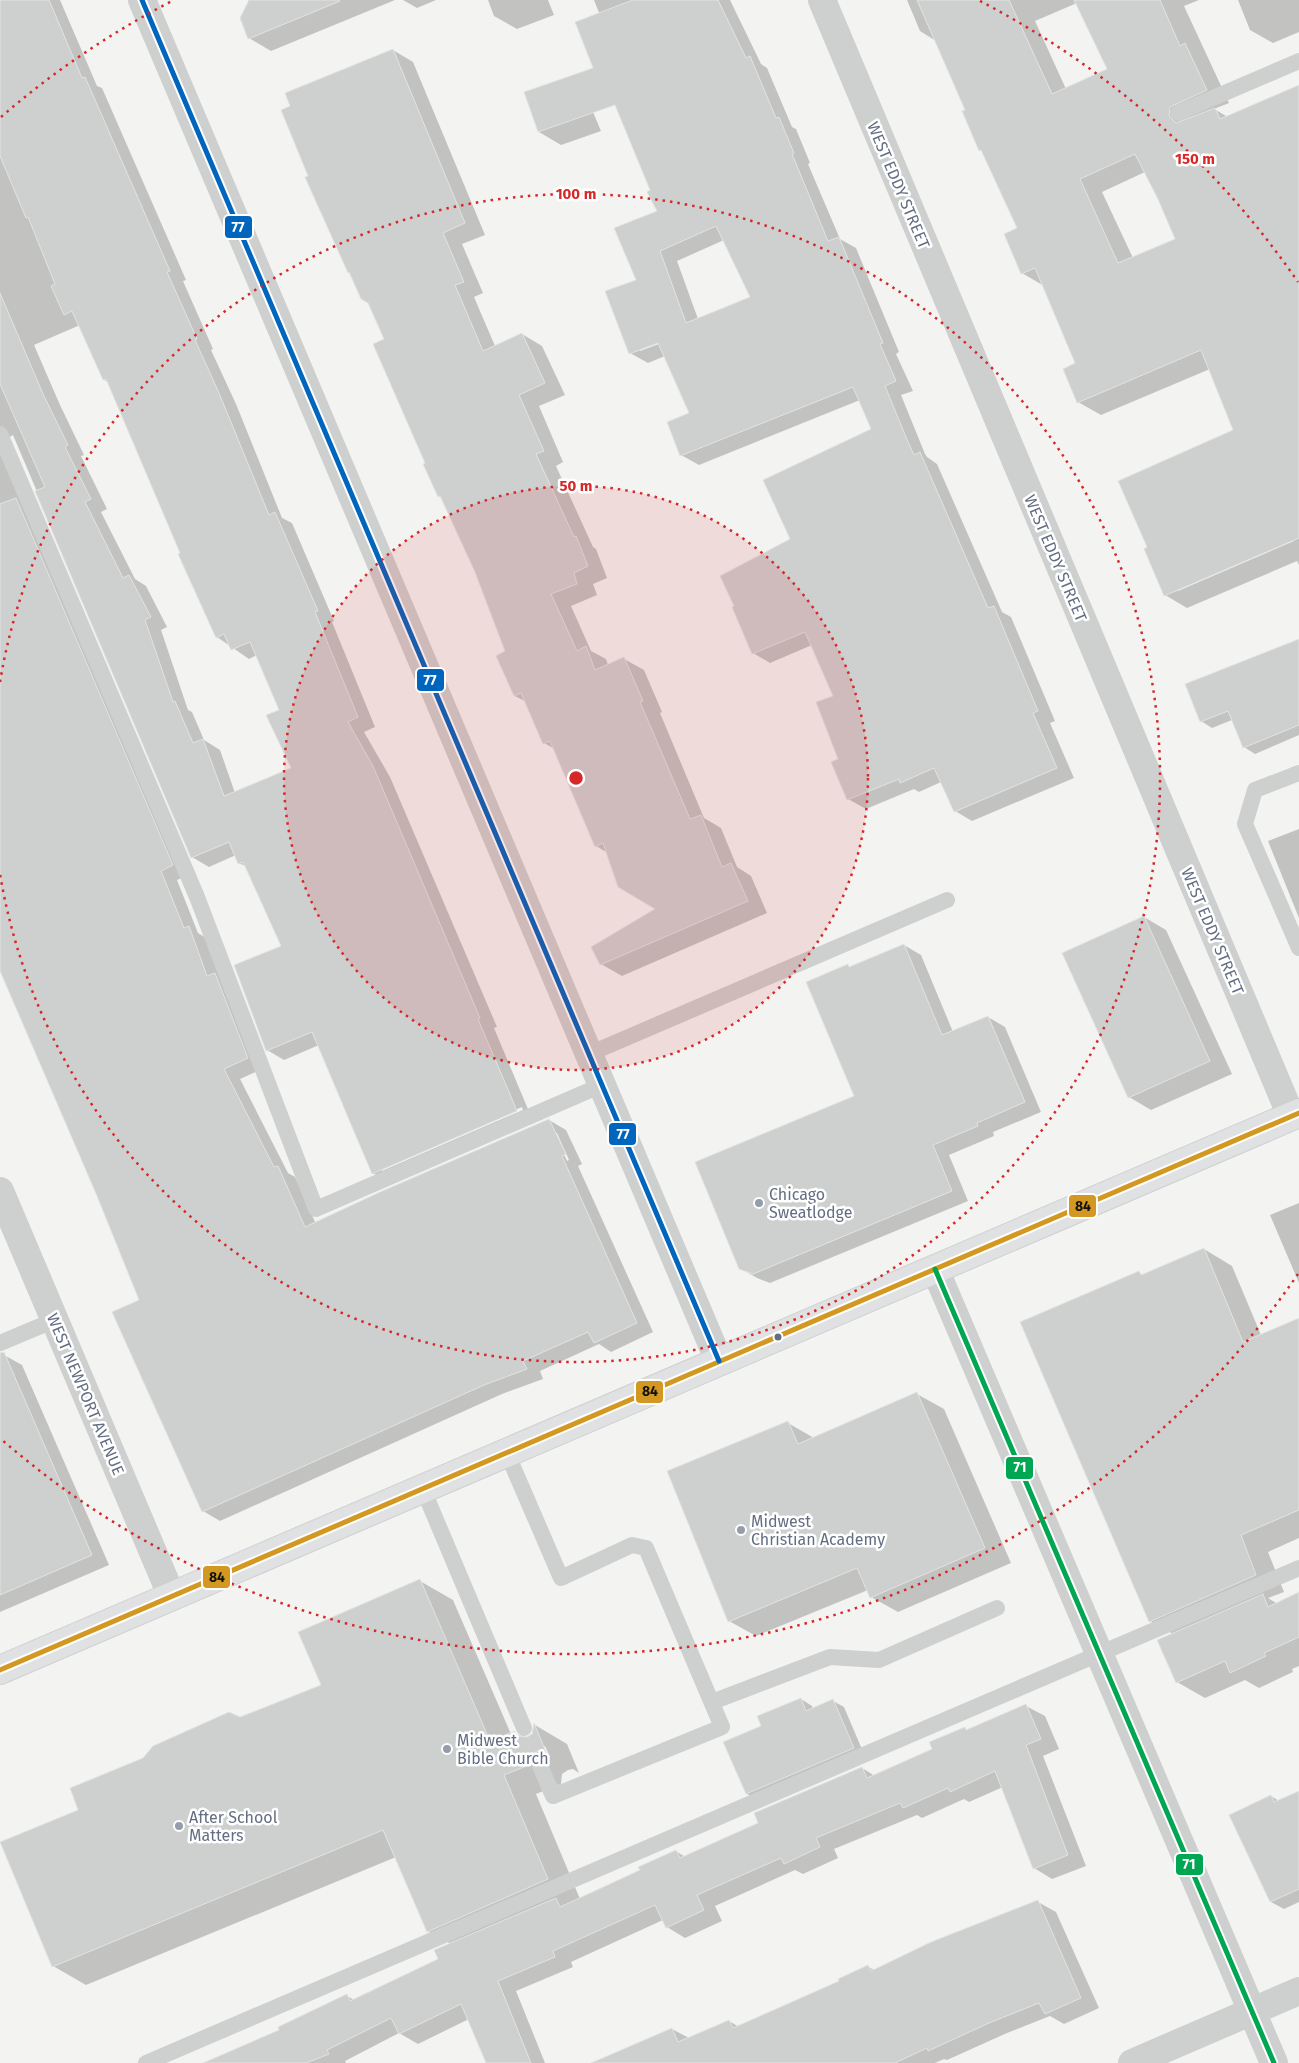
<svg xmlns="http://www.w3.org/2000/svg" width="1299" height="2063" viewBox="0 0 1299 2063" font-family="'Fira Sans',sans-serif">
	<rect width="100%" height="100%" fill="#f3f4f2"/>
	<path fill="#0003" fill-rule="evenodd" d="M 0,0 L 60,0 L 97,86 L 102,88 L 186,280 L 183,281 L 213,349 L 211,350 L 236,404 L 282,518 L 292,523 L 334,621 L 332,622 L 375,727 L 364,732 L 390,777 L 497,1027 L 494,1028 L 533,1121 L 390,1183 L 373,1173 L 319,1045 L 284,1060 L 267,1050 L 283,946 L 247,867 L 239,863 L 236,855 L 209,867 L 192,857 L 13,435 L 8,438 L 189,875 L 177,880 L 198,933 L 206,938 L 264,1068 L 240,1079 L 288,1173 L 295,1177 L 316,1224 L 549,1120 L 566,1130 L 582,1164 L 578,1166 L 653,1332 L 611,1352 L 599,1344 L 540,1371 L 543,1379 L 502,1394 L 220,1521 L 203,1511 L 141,1301 L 98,1195 L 0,966 ZM 80,325 L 104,380 L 110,383 L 217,637 L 249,659 L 257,655 L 280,710 L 293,768 L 235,793 L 220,750 L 204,740 L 192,712 L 188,710 L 161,630 L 167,627 L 146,586 L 135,579 L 101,512 L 107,509 L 81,456 L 84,455 L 60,405 L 34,345 ZM 522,1107 L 523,1110 L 382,1171 L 382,1168 ZM 554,1133 L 557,1133 L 569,1160 L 567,1161 Z
		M 248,0 L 395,0 L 271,51 L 249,38 Z
		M 403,0 L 436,0 L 417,8 Z
		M 488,0 L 548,0 L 554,15 L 517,29 L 494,16 Z
		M 594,0 L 730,0 L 761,64 L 767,68 L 792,127 L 796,129 L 810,163 L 808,164 L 840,239 L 856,248 L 899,352 L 896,354 L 913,391 L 901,395 L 925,454 L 927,457 L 937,464 L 1002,612 L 1011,617 L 1055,721 L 1050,723 L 1074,778 L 972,821 L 955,811 L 941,782 L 919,792 L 914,789 L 866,809 L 848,799 L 839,760 L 835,696 L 812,645 L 770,663 L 753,653 L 792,540 L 873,430 L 860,400 L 699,465 L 681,455 L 691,414 L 665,356 L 648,363 L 630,353 L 658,211 L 651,191 L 628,87 ZM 724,240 L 752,298 L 698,319 L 677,261 ZM 663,339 L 664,342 L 640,351 L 640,348 Z
		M 907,0 L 1199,0 L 1184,6 L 1229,103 L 1214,109 L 1228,117 L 1299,87 L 1299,565 L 1297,561 L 1187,608 L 1165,595 L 1235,431 L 1210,369 L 1101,415 L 1078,402 L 1077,364 L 1044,286 L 1022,273 L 1018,229 L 984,152 L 980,150 L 967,110 L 936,41 L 920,31 ZM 1077,3 L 1108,70 L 1066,89 L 1035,21 ZM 1145,172 L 1177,240 L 1133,258 L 1102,192 ZM 1293,539 L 1294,541 L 1178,591 L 1178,588 Z
		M 1238,0 L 1299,0 L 1299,32 L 1273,43 L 1250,30 Z
		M 393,50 L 413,62 L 485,235 L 462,244 L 483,293 L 474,297 L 495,346 L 522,334 L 542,346 L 565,395 L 539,406 L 563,462 L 556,466 L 593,547 L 596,549 L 607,578 L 593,584 L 597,595 L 571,606 L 591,651 L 606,659 L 608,665 L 624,659 L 644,670 L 662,712 L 660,713 L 704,818 L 721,828 L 737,867 L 751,876 L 767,913 L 622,976 L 601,964 L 658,909 L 608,853 L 596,846 L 555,749 L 544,743 L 527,702 L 515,696 L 507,652 L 476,572 L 442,498 L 439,496 L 426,464 L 386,340 L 369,302 L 352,274 L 348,272 L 310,176 Z
		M 585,93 L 601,131 L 561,145 L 539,132 Z
		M 1299,676 L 1299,735 L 1255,754 L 1244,747 L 1232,720 L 1212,728 L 1201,721 Z
		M 1299,829 L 1299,918 L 1268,841 Z
		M 1144,917 L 1166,930 L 1232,1074 L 1151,1110 L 1129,1097 Z
		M 904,945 L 921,955 L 953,1032 L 988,1017 L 1005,1027 L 1041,1112 L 993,1132 L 994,1136 L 949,1155 L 968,1201 L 770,1283 L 757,1278 L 740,1268 L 856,1096 L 848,966 L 851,968 Z
		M 1299,1203 L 1299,1283 L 1270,1215 Z
		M 1204,1249 L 1232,1266 L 1261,1335 L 1299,1319 L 1299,1538 L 1268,1552 L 1284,1592 L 1268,1598 L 1278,1604 L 1299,1599 L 1299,1666 L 1292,1669 L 1293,1672 L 1259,1688 L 1245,1680 L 1205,1698 L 1177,1682 L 1173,1634 L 1150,1621 L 1139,1273 L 1144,1275 Z
		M 4,1355 L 22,1365 L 109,1565 L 0,1612 L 0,1357 Z
		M 917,1394 L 944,1409 L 1011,1563 L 898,1612 L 871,1597 L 868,1590 L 756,1636 L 729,1621 L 788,1423 L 814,1438 Z
		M 420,1581 L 453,1600 L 511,1734 L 514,1733 L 528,1739 L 533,1734 L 535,1725 L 567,1744 L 579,1773 L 573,1769 L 568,1770 L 562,1774 L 561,1784 L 536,1794 L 580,1899 L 641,1871 L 676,1851 L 685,1857 L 760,1823 L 862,1768 L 875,1776 L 934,1749 L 965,1729 L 969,1731 L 1026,1706 L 1045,1716 L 1059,1749 L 1043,1756 L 1086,1866 L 1052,1879 L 1034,1868 L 1003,1787 L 969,1802 L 964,1799 L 922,1818 L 917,1815 L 834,1849 L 838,1858 L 803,1874 L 795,1870 L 715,1906 L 722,1921 L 685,1938 L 667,1927 L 663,1920 L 571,1962 L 573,1967 L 516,1991 L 545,2063 L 488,2063 L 469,2019 L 418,2044 L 399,2033 L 345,2061 L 346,2063 L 206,2063 L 281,2031 L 347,1996 L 354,2000 L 440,1960 L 451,1944 L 428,1931 L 396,1857 L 86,1985 L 53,1966 L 79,1811 L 240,1718 L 323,1686 ZM 545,1746 L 550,1757 L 547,1757 L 543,1747 Z
		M 801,1699 L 812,1706 L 813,1709 L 833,1701 L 844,1707 L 864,1754 L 758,1800 L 747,1794 L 725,1743 L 763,1726 Z
		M 1299,1792 L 1299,1902 L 1284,1909 L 1271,1902 L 1230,1815 L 1271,1796 L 1279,1801 Z
		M 1038,1902 L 1056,1912 L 1099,2008 L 1064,2024 L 1050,2016 L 1007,2033 L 947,2060 L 944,2059 L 935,2063 L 596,2063 L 672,2029 L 689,2038 L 729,2021 L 739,2027 L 841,1981 L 868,1967 L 875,1970 Z"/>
	<path fill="#ced0d0" stroke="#e2e3e2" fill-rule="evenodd" d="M 0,0 L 49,0 L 82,78 L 85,77 L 170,271 L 167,272 L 197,339 L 195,340 L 219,393 L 269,515 L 275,512 L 318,611 L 315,612 L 358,717 L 348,722 L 373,766 L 480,1018 L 478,1019 L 517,1111 L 372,1174 L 312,1032 L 266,1051 L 234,965 L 281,946 L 243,862 L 238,864 L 229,842 L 191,858 L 35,491 L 45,487 L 0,384 L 0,293 L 43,394 L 68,445 L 65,447 L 91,499 L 85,502 L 123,578 L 129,575 L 151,617 L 145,620 L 173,702 L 175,701 L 193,743 L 203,739 L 224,796 L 291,768 L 266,715 L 279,710 L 250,642 L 231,650 L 224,634 L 216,638 L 178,554 L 180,553 L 106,379 L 103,380 L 72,311 L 64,315 L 51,286 L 55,284 L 28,217 L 26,218 L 0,156 Z
		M 249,0 L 339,0 L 340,1 L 248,39 L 240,18 Z
		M 633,0 L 718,0 L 746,58 L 750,56 L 776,118 L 779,117 L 794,153 L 792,154 L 828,241 L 839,237 L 883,343 L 880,344 L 896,381 L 885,386 L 908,442 L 914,455 L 920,452 L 988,608 L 994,606 L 1038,711 L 1033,713 L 1057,768 L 954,812 L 934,768 L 900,783 L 899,779 L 847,800 L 831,762 L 838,759 L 816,702 L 833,696 L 805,632 L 752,654 L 732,607 L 734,606 L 720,576 L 790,539 L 763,480 L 871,429 L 853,387 L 680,456 L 667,422 L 689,413 L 658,343 L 629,354 L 605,291 L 636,280 L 614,228 L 657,211 L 647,192 L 650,190 L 615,105 L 538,132 L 524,92 L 593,68 L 575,22 ZM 716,226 L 750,297 L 686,323 L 660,251 Z
		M 917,0 L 1009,0 L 1052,94 L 1107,69 L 1074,0 L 1160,0 L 1180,46 L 1185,43 L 1207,90 L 1170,107 L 1169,116 L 1176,123 L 1215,108 L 1220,119 L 1299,85 L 1299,538 L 1164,596 L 1144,549 L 1147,547 L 1118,481 L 1233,430 L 1201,350 L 1077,403 L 1063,369 L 1075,363 L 1035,268 L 1021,274 L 1004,234 L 1017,228 L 981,150 L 979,151 L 962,111 L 965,110 ZM 1135,154 L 1158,199 L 1175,239 L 1118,263 L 1080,179 Z
		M 393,49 L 465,223 L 443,233 L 464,282 L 455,285 L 483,351 L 522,333 L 545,383 L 519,395 L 544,451 L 536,454 L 574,537 L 576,536 L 588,566 L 574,573 L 577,584 L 551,594 L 577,651 L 586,646 L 595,670 L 624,657 L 643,701 L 640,702 L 690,819 L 701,815 L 722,867 L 731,863 L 748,901 L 600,965 L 591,947 L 655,909 L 618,887 L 603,843 L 595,847 L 550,741 L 543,744 L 521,693 L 514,696 L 496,656 L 505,651 L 475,572 L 440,496 L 438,497 L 423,464 L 425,463 L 373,344 L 384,339 L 368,303 L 361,299 L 349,272 L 348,273 L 312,193 L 305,177 L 308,176 L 281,110 L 290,106 L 285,93 Z
		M 16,498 L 173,865 L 161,871 L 184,928 L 189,926 L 207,976 L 215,973 L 248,1058 L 224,1069 L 274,1167 L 278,1166 L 305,1227 L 380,1192 L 549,1119 L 566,1154 L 562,1156 L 637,1323 L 594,1343 L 588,1332 L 523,1361 L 527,1369 L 484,1385 L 202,1512 L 112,1312 L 139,1300 L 97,1196 L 0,971 L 0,504 Z
		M 1299,639 L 1299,725 L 1243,748 L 1228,711 L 1200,722 L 1185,684 Z
		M 1144,916 L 1210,1061 L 1128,1098 L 1062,953 Z
		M 904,944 L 942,1035 L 988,1016 L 1025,1102 L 977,1123 L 978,1126 L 933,1145 L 952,1191 L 753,1274 L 739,1269 L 695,1162 L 854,1096 L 806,982 L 848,964 L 849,967 Z
		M 1204,1248 L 1243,1342 L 1299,1318 L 1299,1510 L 1241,1535 L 1256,1575 L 1149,1622 L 1020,1322 L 1139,1271 L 1141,1275 Z
		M 4,1352 L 92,1555 L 0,1595 L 0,1353 Z
		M 917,1392 L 985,1548 L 870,1598 L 857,1568 L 728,1622 L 667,1471 L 788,1421 L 798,1444 Z
		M 420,1579 L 490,1741 L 515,1731 L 518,1736 L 527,1737 L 532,1734 L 534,1723 L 548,1757 L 540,1751 L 535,1752 L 530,1755 L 529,1765 L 504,1775 L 548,1879 L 427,1932 L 383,1830 L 52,1967 L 0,1842 L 78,1810 L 70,1788 L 143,1758 L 153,1746 L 229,1712 L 240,1717 L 321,1685 L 298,1632 Z
		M 1299,1592 L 1299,1637 L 1264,1653 L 1266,1656 L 1230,1673 L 1225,1661 L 1176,1683 L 1157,1640 L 1263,1594 L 1268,1607 Z
		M 801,1698 L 806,1711 L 833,1699 L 854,1748 L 746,1794 L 723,1742 L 761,1726 L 757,1716 Z
		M 1026,1704 L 1041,1739 L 1026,1745 L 1068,1855 L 1033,1869 L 995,1771 L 950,1792 L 948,1788 L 903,1808 L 900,1803 L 816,1838 L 820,1847 L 784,1864 L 781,1858 L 697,1895 L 704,1910 L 666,1928 L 655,1905 L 553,1951 L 555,1957 L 498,1981 L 531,2063 L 486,2063 L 461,2004 L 399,2034 L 391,2018 L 327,2050 L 329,2054 L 306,2063 L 203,2063 L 279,2030 L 278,2027 L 347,1994 L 350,2001 L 438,1959 L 434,1950 L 556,1898 L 560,1907 L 640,1870 L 638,1867 L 676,1850 L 680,1858 L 758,1823 L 754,1813 L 862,1767 L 867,1778 L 932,1749 L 929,1742 L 965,1727 L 966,1730 Z
		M 1299,1791 L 1299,1889 L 1270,1902 L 1229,1815 L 1271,1795 L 1274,1802 Z
		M 1038,1900 L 1081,1998 L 1045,2014 L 1039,2003 L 989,2023 L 928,2051 L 927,2048 L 895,2063 L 591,2063 L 672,2028 L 678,2042 L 729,2020 L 733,2028 L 839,1981 L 838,1979 L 868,1965 L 871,1971 L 931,1942 Z"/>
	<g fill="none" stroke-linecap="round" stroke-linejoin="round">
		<defs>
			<path id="primary" d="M 0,1670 L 1299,1113"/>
		</defs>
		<use href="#primary" stroke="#cfd0d0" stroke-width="30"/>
		<path stroke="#cecfcf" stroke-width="16" d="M 1178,113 L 1299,61
			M 0,434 L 197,897 L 316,1209 L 602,1085
			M 1299,773 L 1255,790 L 1245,824 L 1299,948
			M 589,1054 L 947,900
			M 0,1343 L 55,1320
			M 507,1453 L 561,1578 L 632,1545 L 646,1548 L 722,1727 L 553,1796 L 538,1761
			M 423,1489 L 524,1728
			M 712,1702 L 830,1657 L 879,1660 L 997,1608
			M 146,2063 L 1299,1568"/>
		<path stroke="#cecfcf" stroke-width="28" d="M 142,0 L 719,1361
			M 822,0 L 1291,1116
			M 0,1191 L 172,1597
			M 935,1269 L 1274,2063
			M 1132,2063 L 1299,1991"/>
		<use href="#primary" stroke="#e0e1e2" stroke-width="28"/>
		<defs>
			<path id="bus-1" d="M 0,1670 L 1299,1113"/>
			<path id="bus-2" d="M 142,0 L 719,1361"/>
			<path id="bus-3" d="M 935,1269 L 1274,2063"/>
		</defs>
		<use href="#bus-1" stroke="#fff" stroke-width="9"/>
		<use href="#bus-2" stroke="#fff" stroke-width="9"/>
		<use href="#bus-3" stroke="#fff" stroke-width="9"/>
		<use href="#bus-1" stroke="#d29821" stroke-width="5"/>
		<use href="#bus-2" stroke="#0065bd" stroke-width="5"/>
		<use href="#bus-3" stroke="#00a651" stroke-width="5"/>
	</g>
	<circle cx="576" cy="778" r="292" fill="#d62828" fill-opacity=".12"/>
	<g fill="none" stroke="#d62828" stroke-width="2.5" stroke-dasharray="2.5 5">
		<circle cx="576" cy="778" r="292"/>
		<path d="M0 682A584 584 0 1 1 0 874"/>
		<path d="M1298 1274A876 876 0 0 1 1 1439M1 117A876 876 0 0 1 172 1M980 1A876 876 0 0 1 1298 282"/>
	</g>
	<g fill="#959daa" stroke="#fff" stroke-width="2">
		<circle cx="759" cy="1203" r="5"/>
		<circle cx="741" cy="1530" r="5"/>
		<circle cx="447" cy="1749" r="5"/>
		<circle cx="179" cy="1826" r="5"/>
	</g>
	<circle fill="#636e83" stroke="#fff" stroke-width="2" cx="778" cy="1337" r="4.5"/>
	<g text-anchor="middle" stroke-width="5" stroke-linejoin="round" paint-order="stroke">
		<g font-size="16" fill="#636e83" stroke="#fff">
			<text transform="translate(899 185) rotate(67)" y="6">WEST EDDY STREET</text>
			<text transform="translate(1056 558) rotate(67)" y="6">WEST EDDY STREET</text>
			<text transform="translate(1213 931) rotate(67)" y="6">WEST EDDY STREET</text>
			<text transform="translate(86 1394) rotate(67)" y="6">WEST NEWPORT AVENUE</text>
		</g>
		<g font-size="16" fill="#636e83" stroke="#fff" text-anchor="start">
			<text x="769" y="1200">Chicago<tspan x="769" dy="18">Sweatlodge</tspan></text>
			<text x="751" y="1527">Midwest<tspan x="751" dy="18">Christian Academy</tspan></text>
			<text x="457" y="1746">Midwest<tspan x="457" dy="18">Bible Church</tspan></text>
			<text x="189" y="1823">After School<tspan x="189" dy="18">Matters</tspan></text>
		</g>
	</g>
	<circle cx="576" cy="778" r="8" fill="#d62828" stroke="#fff" stroke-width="2.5"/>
	<g font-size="15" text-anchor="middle" font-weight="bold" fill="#d62828" stroke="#fff" stroke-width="5" stroke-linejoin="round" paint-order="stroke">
		<text x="1195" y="164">150 m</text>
		<text x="576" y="199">100 m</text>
		<text x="576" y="491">50 m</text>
	</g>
	<g stroke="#fff" stroke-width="2">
		<rect x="224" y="215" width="29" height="24" rx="5" fill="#0065bd"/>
		<rect x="416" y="668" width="29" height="24" rx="5" fill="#0065bd"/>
		<rect x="608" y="1122" width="29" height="24" rx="5" fill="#0065bd"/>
		<rect x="1068" y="1194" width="29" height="24" rx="5" fill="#d29821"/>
		<rect x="635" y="1380" width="29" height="24" rx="5" fill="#d29821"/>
		<rect x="1005" y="1456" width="29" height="24" rx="5" fill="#00a651"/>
		<rect x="202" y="1565" width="29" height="24" rx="5" fill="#d29821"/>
		<rect x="1175" y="1853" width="29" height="23" rx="5" fill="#00a651"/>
	</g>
	<g font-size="14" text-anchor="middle" font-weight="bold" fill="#fff">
		<text x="238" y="232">77</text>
		<text x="430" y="685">77</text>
		<text x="623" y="1139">77</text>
		<text x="1020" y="1472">71</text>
		<text x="1189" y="1869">71</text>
	</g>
	<g font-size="14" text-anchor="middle" font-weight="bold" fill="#111">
		<text x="1083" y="1211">84</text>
		<text x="650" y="1396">84</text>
		<text x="217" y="1582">84</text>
	</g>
</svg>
